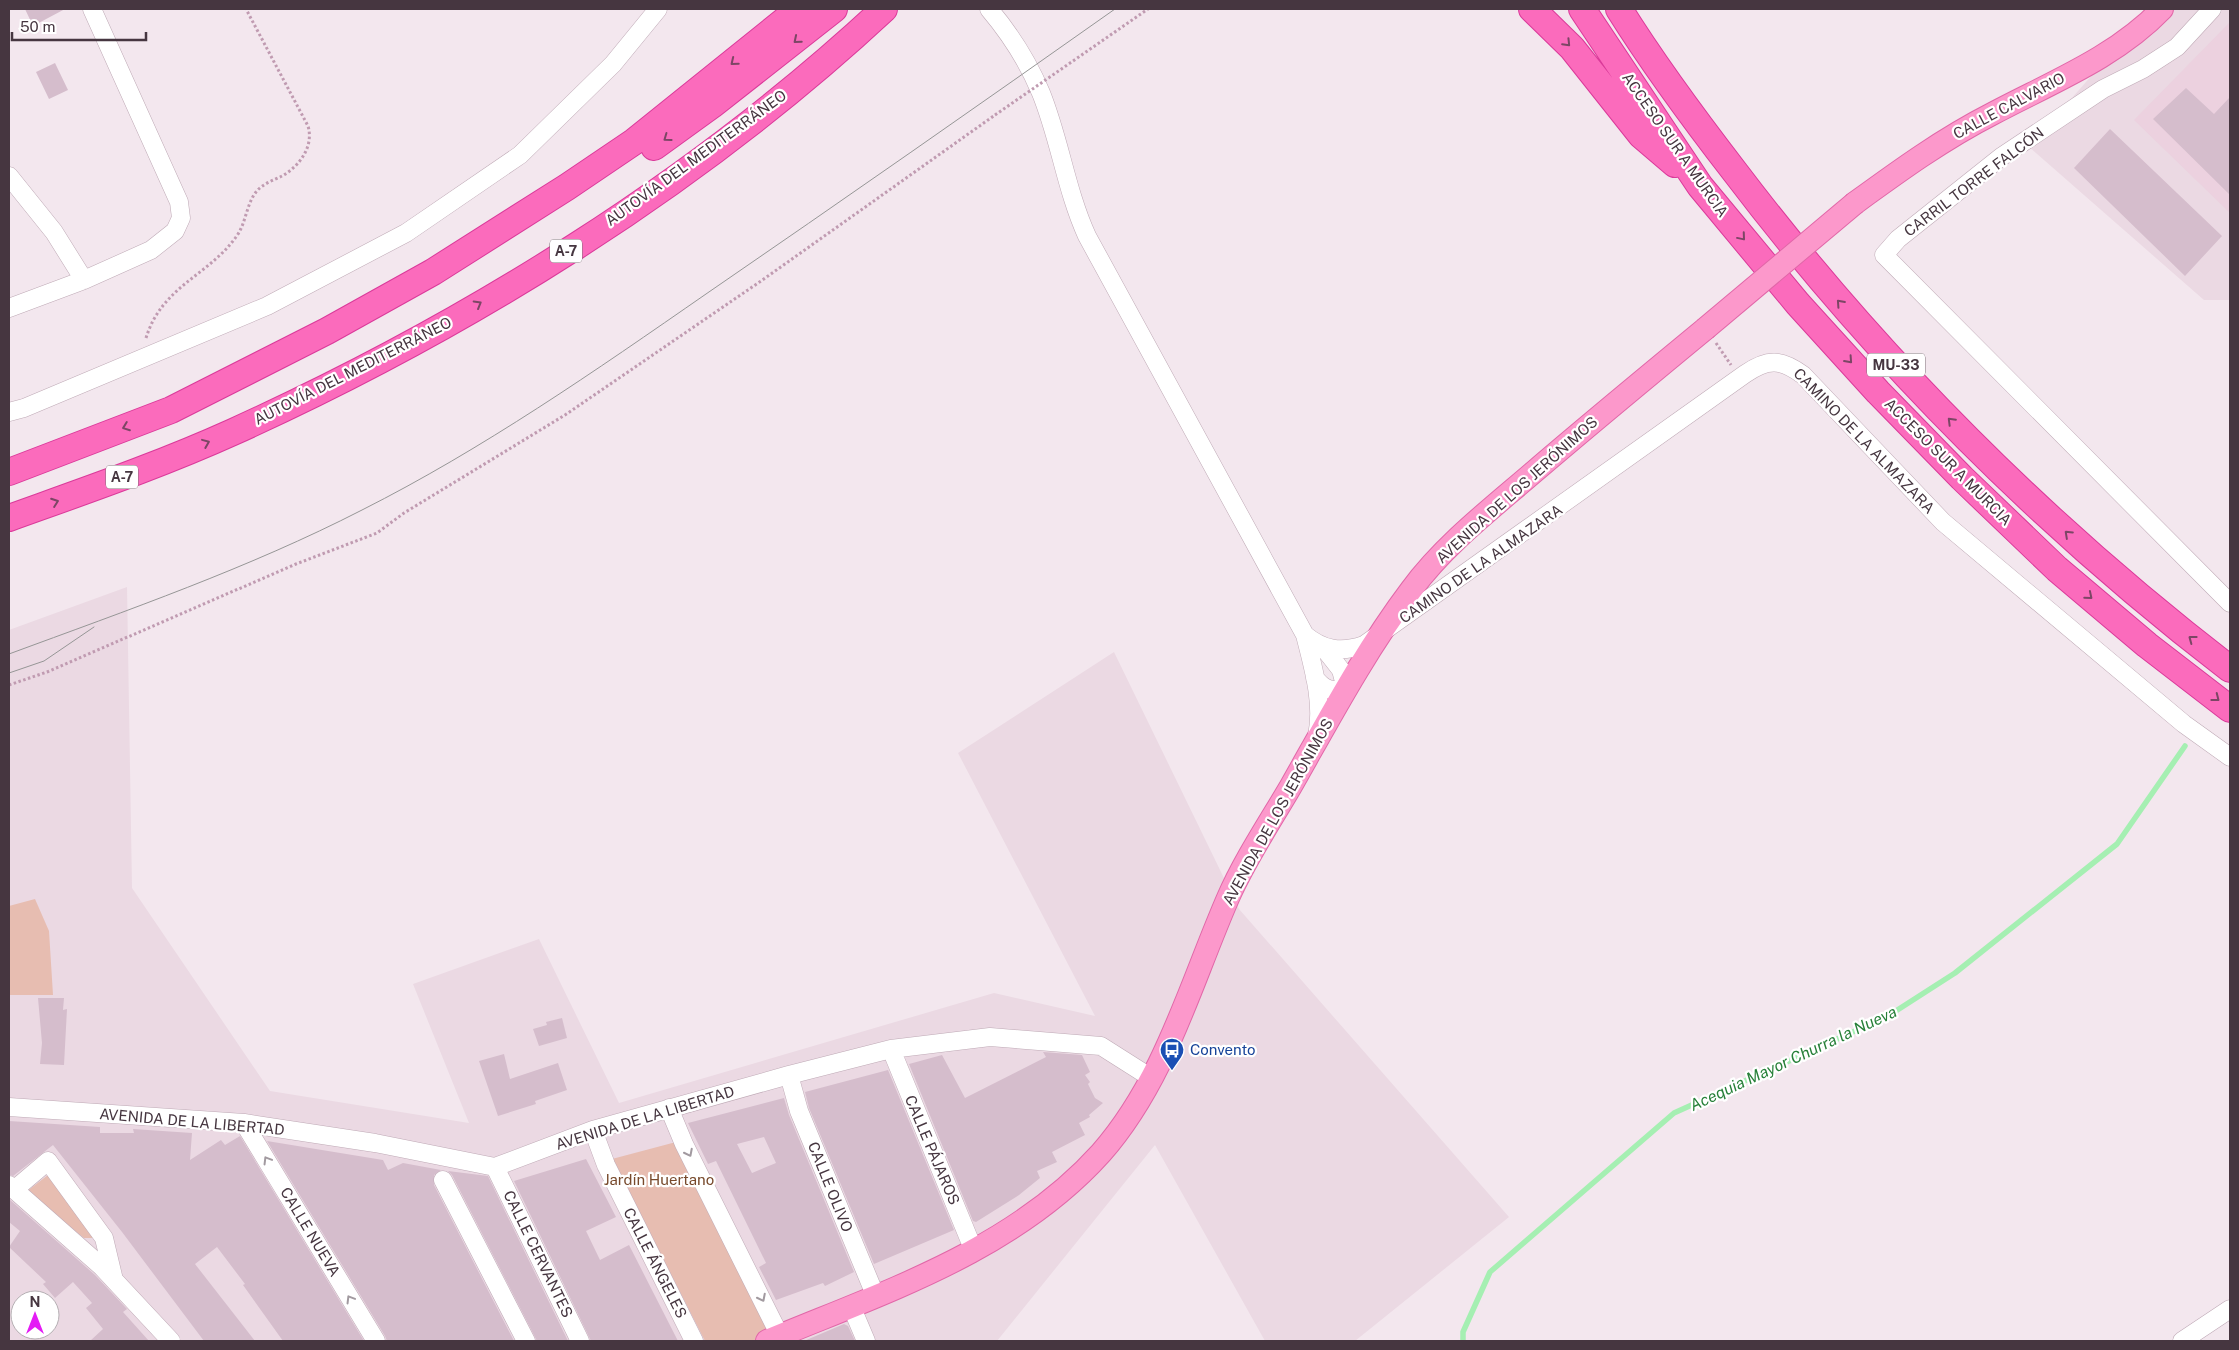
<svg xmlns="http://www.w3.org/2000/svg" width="2239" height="1350" viewBox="0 0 2239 1350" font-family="'Public Sans',sans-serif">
	<rect width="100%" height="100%" fill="#f3e7ee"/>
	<path fill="#ebd9e3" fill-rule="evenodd" d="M 2150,9 L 2230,9 L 2230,300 L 2204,300 L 2029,147 Z
		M 127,587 L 132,888 L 270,1091 L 469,1123 L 413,984 L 539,939 L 619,1103 L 994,993 L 1095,1016 L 958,753 L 1114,652 L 1239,909 L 1509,1217 L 1355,1341 L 1265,1341 L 1155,1145 L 997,1341 L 9,1341 L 9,630 ZM 20,1300 L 50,1300 L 50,1330 L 20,1330 Z"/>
	<path fill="#ecd1df" d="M 2230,22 L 2230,213 L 2134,120 Z"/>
	<path fill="#e7bdb1" d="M 35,899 L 49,931 L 53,995 L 9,995 L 9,906 Z
		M 676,1142 L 773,1337 L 762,1341 L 705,1341 L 612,1159 Z
		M 48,1175 L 94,1238 L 84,1238 L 26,1192 Z"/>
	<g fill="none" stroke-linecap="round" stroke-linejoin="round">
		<path stroke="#a5efb2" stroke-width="5.5" d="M 1463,1341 L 1463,1332 L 1490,1272 L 1674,1113 L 1888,1016 L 1955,973 L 2117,844 L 2185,746"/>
	</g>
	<path fill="#d5bdcc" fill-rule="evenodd" d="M 25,9 L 65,9 L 33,26 Z
		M 55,63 L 68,90 L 49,99 L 36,72 Z
		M 2186,88 L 2214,114 L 2230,97 L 2230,195 L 2153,119 Z
		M 2110,129 L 2222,236 L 2185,276 L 2074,168 Z
		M 38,998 L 64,998 L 63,1010 L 67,1009 L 64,1065 L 40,1064 L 42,1043 Z
		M 562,1018 L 567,1038 L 539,1046 L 533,1029 L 547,1025 L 546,1022 Z
		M 1043,1052 L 1082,1055 L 1090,1072 L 1085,1075 L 1090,1082 L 1088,1084 L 1095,1098 L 1103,1103 L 1089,1115 L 1090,1117 L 1079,1123 L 1085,1135 L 1052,1152 L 1057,1162 L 1037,1171 L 1040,1178 L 1019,1195 L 976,1222 L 973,1221 L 909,1064 L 942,1055 L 965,1098 L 1046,1057 Z
		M 504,1054 L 510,1079 L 558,1063 L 567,1090 L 535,1101 L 536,1104 L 498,1116 L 479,1061 Z
		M 888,1070 L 954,1230 L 874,1264 L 809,1108 L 805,1092 Z
		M 784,1098 L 789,1115 L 854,1272 L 825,1286 L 823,1283 L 776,1300 L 759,1267 L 766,1263 L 716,1161 L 708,1164 L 688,1123 ZM 764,1137 L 776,1163 L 752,1173 L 737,1144 Z
		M 9,1121 L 100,1127 L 100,1133 L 134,1133 L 133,1129 L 192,1133 L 190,1160 L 221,1140 L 225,1145 L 240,1136 L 364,1341 L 283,1341 L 243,1285 L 245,1284 L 217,1247 L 195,1264 L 255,1341 L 204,1341 L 122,1232 L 53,1145 L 13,1176 L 9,1175 Z
		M 267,1141 L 383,1160 L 388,1170 L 403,1163 L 441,1170 L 434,1175 L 434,1185 L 514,1341 L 387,1341 L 385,1336 Z
		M 586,1159 L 616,1217 L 586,1231 L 600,1260 L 629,1245 L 678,1341 L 591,1341 L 514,1181 Z
		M 448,1171 L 488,1176 L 568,1341 L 537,1341 L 452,1175 Z
		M 9,1199 L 95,1275 L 127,1309 L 123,1312 L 149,1341 L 90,1341 L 103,1329 L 86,1308 L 92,1303 L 73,1282 L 55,1298 L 43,1284 L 46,1282 L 9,1247 L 20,1231 L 9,1222 Z
		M 844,1324 L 848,1326 L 855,1341 L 804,1341 Z"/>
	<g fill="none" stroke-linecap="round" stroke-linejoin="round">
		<defs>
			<path id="minor" d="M 989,9 C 1011,35 1028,62 1041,93 C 1060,140 1066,190 1087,236 L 1305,635 C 1313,667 1324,703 1317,736
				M 2212,9 L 2177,47 L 2143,69 L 2103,89 L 2001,157 L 1898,239 L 1884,255 L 2230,603
				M 9,176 L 54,232 L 84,280
				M 9,308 L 84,280 L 151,250 L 175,231 L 181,218 L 179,202 L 92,9
				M 9,412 L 24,408 L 267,306 L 406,233 L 520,155 L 613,64 L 658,9
				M 1305,635 C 1323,650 1341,653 1364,645 L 1745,374 C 1768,358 1781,359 1803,375 L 1943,522 L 2184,724 L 2230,757
				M 1315,678 C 1324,690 1332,692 1346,689 L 1341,670 L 1323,647
				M 891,1049 L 974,1251
				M 789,1075 L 799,1111 L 876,1297
				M 9,1107 L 244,1123 L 375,1143 L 495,1167 L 593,1130 L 789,1075 L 891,1049 L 990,1037 L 1101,1046 L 1153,1079
				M 669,1108 L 684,1144 L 780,1336
				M 244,1123 L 376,1341
				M 593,1130 L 606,1165 L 694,1341
				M 495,1167 L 580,1341
				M 443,1180 L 526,1341
				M 9,1185 L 102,1267 L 171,1341
				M 15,1189 L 48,1161 L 104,1238 L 114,1280
				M 852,1308 L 866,1341
				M 2182,1341 L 2230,1309"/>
			<path id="major" d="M 1855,203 C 1899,171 1943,139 1992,114 C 2050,83 2115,58 2162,9
				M 767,1341 C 884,1292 1013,1251 1101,1153 C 1165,1080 1190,985 1228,898 C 1245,859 1270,822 1291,786 C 1329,719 1365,651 1411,590 C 1444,545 1492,508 1535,471 C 1591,423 1648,376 1705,329"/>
			<path id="highway" d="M 1532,9 L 1572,48 L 1641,135 L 1675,164
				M 1582,9 L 1700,186 L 1798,304 L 1878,392 L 1962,478 L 2057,569 L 2147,645 L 2230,709
				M 1619,9 C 1654,65 1694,119 1735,172 C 1877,359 2044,526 2230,669
				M 654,147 L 712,105 L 834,9
				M 9,472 L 171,410 L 327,331 L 433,272 L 567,187 L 635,141 L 799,9
				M 9,518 C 84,491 160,465 233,432 C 467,326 696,184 884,9"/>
		</defs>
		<use href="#minor" stroke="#bfaab6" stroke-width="19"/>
		<use href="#major" stroke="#e167a8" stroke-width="24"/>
		<use href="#highway" stroke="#da3a9a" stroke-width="28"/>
		<path stroke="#c09bb1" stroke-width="3" stroke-dasharray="2.5 2.5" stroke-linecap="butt" d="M 146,338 C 162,286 208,276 236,237 C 246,224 246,205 256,192 C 262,184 274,180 282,176 C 300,166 314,146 308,126 L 246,9
			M 1716,343 L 1731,365
			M 9,685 L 47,672 L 296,564 L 377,533 L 404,513 L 565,415 L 761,281 L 995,115"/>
		<use href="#minor" stroke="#fff" stroke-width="18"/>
		<use href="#major" stroke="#fc98cb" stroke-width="22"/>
		<use href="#highway" stroke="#fb6bbc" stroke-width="26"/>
		<path stroke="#969696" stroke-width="1" d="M 9,654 C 128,610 249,568 362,510 C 483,449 595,371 706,294 C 843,200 979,105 1115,9
			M 9,673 L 44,661 L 94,627"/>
		<defs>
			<path id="major-bridge" d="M 1705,329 L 1855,203"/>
		</defs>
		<use href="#major-bridge" stroke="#e167a8" stroke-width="24" stroke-linecap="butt"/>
		<path stroke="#c09bb1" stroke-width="3" stroke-dasharray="2.5 2.5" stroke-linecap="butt" d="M 995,115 L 1148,9"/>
		<use href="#major-bridge" stroke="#fc98cb" stroke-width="22"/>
	</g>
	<defs><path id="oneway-chevron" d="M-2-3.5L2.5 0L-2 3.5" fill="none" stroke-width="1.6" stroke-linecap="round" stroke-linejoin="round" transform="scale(1.25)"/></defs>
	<g stroke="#7c4665">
		<use href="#oneway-chevron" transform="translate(797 40) rotate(140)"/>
		<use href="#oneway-chevron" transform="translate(1567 43) rotate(46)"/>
		<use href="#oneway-chevron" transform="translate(734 62) rotate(141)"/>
		<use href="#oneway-chevron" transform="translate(667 138) rotate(144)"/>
		<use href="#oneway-chevron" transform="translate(1742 237) rotate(50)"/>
		<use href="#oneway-chevron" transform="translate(1840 303) rotate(-132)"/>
		<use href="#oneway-chevron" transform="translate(478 304) rotate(-30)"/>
		<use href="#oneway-chevron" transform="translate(1849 360) rotate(48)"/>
		<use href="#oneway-chevron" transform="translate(1951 421) rotate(-135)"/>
		<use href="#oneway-chevron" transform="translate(126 427) rotate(159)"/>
		<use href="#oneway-chevron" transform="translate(206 443) rotate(-22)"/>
		<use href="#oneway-chevron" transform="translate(55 502) rotate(-20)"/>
		<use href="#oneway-chevron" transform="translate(2068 534) rotate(-137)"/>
		<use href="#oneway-chevron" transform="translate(2089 596) rotate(40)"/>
		<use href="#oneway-chevron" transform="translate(2192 639) rotate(-143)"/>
		<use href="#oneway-chevron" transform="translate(2216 698) rotate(38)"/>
	</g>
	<g stroke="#a29aa0">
		<use href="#oneway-chevron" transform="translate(689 1153) rotate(63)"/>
		<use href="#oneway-chevron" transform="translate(267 1160) rotate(-121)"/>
		<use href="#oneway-chevron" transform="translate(762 1298) rotate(63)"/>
		<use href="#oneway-chevron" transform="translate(350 1299) rotate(-121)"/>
	</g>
	<defs>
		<symbol id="bus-pin" viewBox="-11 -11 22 30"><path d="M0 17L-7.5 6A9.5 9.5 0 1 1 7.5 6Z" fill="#1a4fb4" stroke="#fff"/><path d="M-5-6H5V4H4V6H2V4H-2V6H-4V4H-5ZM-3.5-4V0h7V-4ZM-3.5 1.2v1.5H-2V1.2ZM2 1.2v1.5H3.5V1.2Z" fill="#fff"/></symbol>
	</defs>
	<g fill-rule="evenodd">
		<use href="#bus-pin" x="1158" y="1036" width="28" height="38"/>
	</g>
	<g text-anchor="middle" stroke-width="4.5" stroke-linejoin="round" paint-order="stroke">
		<g fill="#fff" stroke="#7e7279" stroke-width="1">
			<rect x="550" y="239.5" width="32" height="23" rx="4"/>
			<rect x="1867" y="353.5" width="58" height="23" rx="4"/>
			<rect x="106" y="465.5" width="32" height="23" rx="4"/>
		</g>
		<g font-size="14" font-weight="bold" fill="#463640">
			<text x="566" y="256">A-7</text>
			<text x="1896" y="370">MU-33</text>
			<text x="122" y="482">A-7</text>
		</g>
		<g font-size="15" fill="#463640" stroke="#fff">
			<text transform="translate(2009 106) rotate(-28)" y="5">CALLE CALVARIO</text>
			<text transform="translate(1675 145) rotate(55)" y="5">ACCESO SUR A MURCIA</text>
			<text transform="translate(696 158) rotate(-36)" y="5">AUTOVÍA DEL MEDITERRÁNEO</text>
			<text transform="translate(1974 182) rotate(-37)" y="5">CARRIL TORRE FALCÓN</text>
			<text transform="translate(353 371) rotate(-27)" y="5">AUTOVÍA DEL MEDITERRÁNEO</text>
			<text transform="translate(1864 441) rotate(46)" y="5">CAMINO DE LA ALMAZARA</text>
			<text transform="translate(1948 462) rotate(45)" y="5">ACCESO SUR A MURCIA</text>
			<text transform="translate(1517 490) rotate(-42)" y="5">AVENIDA DE LOS JERÓNIMOS</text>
			<text transform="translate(1481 564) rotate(-35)" y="5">CAMINO DE LA ALMAZARA</text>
			<text transform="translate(1278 812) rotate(-61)" y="5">AVENIDA DE LOS JERÓNIMOS</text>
			<text transform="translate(645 1118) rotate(-17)" y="5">AVENIDA DE LA LIBERTAD</text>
			<text transform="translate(192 1122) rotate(5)" y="5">AVENIDA DE LA LIBERTAD</text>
			<text transform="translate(932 1150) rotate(67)" y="5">CALLE PÁJAROS</text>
			<text transform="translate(830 1187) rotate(68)" y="5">CALLE OLIVO</text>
			<text transform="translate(310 1232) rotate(59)" y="5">CALLE NUEVA</text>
			<text transform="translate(538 1254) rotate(64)" y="5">CALLE CERVANTES</text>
			<text transform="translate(655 1263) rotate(63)" y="5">CALLE ÁNGELES</text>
		</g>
		<g font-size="15" fill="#164399" stroke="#fff" text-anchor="start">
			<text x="1190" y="1055">Convento</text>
		</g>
		<g font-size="15" fill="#77492b" stroke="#fff">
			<text x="659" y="1185">Jardín Huertano</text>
		</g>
		<g font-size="16" font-style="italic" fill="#278039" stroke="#fff">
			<text transform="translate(1793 1058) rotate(-25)" y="6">Acequia Mayor Churra la Nueva</text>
		</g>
	</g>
	<rect width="2239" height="1350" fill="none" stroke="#463640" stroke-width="20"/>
	<g transform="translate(35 1315)"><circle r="24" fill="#ffffff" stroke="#b5afb3"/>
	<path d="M0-4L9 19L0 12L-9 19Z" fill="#e41cf5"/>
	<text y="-8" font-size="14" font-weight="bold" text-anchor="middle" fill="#463640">N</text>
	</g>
	<path d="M12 32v8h134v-8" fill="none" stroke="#463640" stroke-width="2.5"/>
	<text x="20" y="32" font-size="15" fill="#463640" stroke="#ffffff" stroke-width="4" paint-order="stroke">50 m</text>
</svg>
